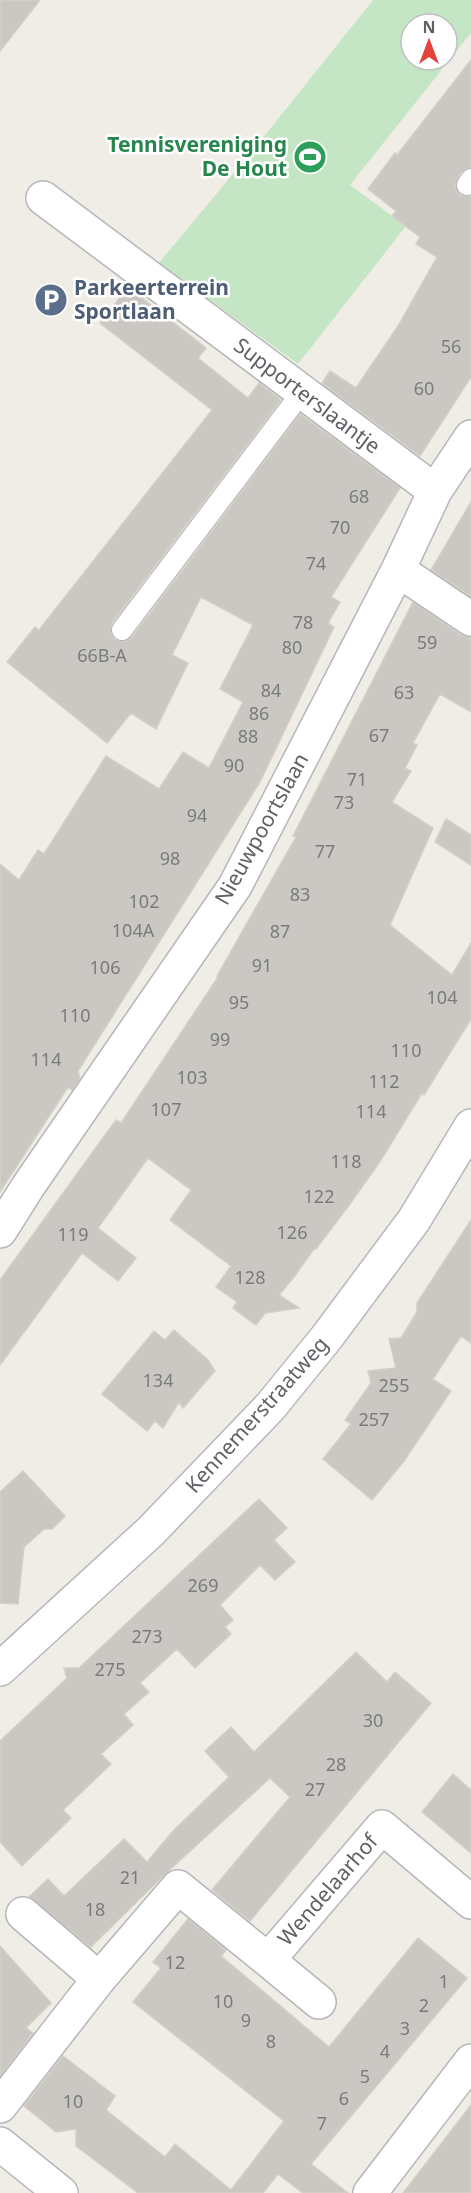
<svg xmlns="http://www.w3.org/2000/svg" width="471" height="2193" viewBox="0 0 471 2193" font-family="'Noto Sans',sans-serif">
	<rect width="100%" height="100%" fill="#f0ede7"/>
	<path fill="#c5e6c5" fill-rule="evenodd" d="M 373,0 L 471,0 L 471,33 L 350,185 L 406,226 L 298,364 L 159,263 L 270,129 ZM 411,24 L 447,24 L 447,60 L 411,60 Z"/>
	<path fill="#cbc8c4" stroke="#d4cfc5" stroke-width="1.5" d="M 0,0 L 40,0 L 0,51 Z
		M 471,60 L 471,167 L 461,172 L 455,185 L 460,195 L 471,196 L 471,377 L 420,456 L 322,383 L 330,371 L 356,388 L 398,326 L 437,257 L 416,244 L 420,237 L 392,216 L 396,211 L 368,189 L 395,153 L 397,155 Z
		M 128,287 L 206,348 L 198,358 L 248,398 L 259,383 L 281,400 L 112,623 L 111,634 L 115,640 L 126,641 L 132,637 L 300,414 L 400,488 L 331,597 L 340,602 L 328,623 L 334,627 L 260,782 L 78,1071 L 80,1078 L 72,1090 L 68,1087 L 0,1192 L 0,864 L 19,880 L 38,850 L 44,854 L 106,756 L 159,789 L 183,752 L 209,768 L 243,702 L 220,689 L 253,625 L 201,597 L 172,655 L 188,663 L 156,729 L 131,713 L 107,743 L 7,662 L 35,627 L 39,630 L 212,410 L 100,323 Z
		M 471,502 L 471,596 L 431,570 Z
		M 413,602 L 461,635 L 471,638 L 471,712 L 440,694 L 413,743 L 417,745 L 405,768 L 411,771 L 392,802 L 433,828 L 390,925 L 452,975 L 471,943 L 471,1019 L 424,1095 L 422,1093 L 381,1160 L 350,1204 L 316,1249 L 314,1249 L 294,1277 L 279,1295 L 299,1308 L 265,1313 L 256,1325 L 233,1308 L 237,1302 L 216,1287 L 231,1266 L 170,1220 L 191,1190 L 148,1158 L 98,1228 L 136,1258 L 118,1281 L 82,1253 L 0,1365 L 0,1280 L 116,1120 L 121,1123 L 218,977 L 217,976 L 296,837 L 293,836 Z
		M 446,819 L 471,835 L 471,865 L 435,842 Z
		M 471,1220 L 471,1343 L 461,1336 L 433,1379 L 451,1391 L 404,1461 L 372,1500 L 323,1459 L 351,1424 L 345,1420 L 371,1383 L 368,1371 L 396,1368 L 389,1339 L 401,1338 L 417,1312 L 417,1303 Z
		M 174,1330 L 208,1360 L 215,1371 L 183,1408 L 179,1402 L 163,1428 L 155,1421 L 147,1431 L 102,1394 L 154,1331 L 165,1340 Z
		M 23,1471 L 65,1516 L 52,1529 L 44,1529 L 24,1547 L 18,1604 L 0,1603 L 0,1492 Z
		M 259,1499 L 287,1528 L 274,1540 L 295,1562 L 275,1580 L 260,1565 L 220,1605 L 233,1620 L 225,1627 L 231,1634 L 195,1668 L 177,1649 L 140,1683 L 149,1692 L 124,1714 L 133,1725 L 101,1754 L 111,1764 L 63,1810 L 71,1818 L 22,1866 L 0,1842 L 0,1741 L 67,1678 L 64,1668 L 79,1668 Z
		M 356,1652 L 387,1682 L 395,1672 L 431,1703 L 250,1921 L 212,1890 L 290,1797 L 270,1778 L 164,1875 L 91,1947 L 29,1897 L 48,1879 L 64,1896 L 124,1839 L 147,1862 L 172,1832 L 229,1777 L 205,1751 L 231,1727 L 254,1752 Z
		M 453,1774 L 471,1790 L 471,1853 L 422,1812 Z
		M 188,1919 L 226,1950 L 221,1956 L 329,2047 L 418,1938 L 467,1978 L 311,2164 L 348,2193 L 303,2193 L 278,2174 L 263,2193 L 138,2193 L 76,2146 L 76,2129 L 56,2132 L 24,2106 L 63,2056 L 115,2096 L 106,2110 L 165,2157 L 175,2144 L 231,2190 L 284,2121 L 133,2002 L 161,1968 L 153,1962 Z
		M 0,1946 L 51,2003 L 26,2028 L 33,2033 L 0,2076 Z
		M 471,2105 L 471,2193 L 403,2193 Z"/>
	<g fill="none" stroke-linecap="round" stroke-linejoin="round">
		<defs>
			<path id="lane" d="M 467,185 L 471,179
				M 122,630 L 302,392"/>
			<path id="street" d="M 43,198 L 435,491
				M 398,570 L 471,619
				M 0,1231 L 29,1185 L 235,886 L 398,570 L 435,491 L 471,437
				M 23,1914 L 99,1979
				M 319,2002 L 268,1960 L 382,1827 L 471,1902
				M 0,2106 L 99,1979 L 178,1887 L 268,1960
				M 0,2144 L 61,2193
				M 370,2193 L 471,2061"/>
			<path id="secondary" d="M 0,1669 L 151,1531 L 270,1407 L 327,1337 L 414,1220 L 471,1126"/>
		</defs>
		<use href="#lane" stroke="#b4b7ba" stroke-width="22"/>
		<use href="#street" stroke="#b4b7ba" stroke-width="36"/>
		<use href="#secondary" stroke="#b5b9bd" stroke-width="36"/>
		<use href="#lane" stroke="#fff" stroke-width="20"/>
		<use href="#street" stroke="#fff" stroke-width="33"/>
		<use href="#secondary" stroke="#fff" stroke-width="33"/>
	</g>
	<defs>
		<symbol id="stadium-disc" viewBox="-11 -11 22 22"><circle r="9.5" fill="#2e9e5b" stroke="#fff"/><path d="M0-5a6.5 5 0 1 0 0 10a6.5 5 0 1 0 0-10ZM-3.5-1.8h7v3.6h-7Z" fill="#fff"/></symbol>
		<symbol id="parking-disc" viewBox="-11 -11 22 22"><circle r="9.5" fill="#5c6f8a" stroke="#fff"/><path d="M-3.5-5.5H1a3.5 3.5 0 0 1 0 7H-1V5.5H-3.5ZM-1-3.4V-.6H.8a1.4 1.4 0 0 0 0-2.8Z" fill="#fff"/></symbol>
	</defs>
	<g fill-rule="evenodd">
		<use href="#stadium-disc" x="291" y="138" width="38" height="38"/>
		<use href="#parking-disc" x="32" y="281" width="38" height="38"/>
	</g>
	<g text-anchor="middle" stroke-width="5" stroke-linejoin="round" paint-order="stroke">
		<g font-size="18" fill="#797c7e">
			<text x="451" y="353">56</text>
			<text x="424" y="395">60</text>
			<text x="359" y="503">68</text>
			<text x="340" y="534">70</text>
			<text x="316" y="570">74</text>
			<text x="303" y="629">78</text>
			<text x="427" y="649">59</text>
			<text x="292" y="654">80</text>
			<text x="102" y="662">66B-A</text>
			<text x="271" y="697">84</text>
			<text x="404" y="699">63</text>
			<text x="259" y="720">86</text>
			<text x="379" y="742">67</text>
			<text x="248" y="743">88</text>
			<text x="234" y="772">90</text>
			<text x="357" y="786">71</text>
			<text x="344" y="809">73</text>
			<text x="197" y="822">94</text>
			<text x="325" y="858">77</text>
			<text x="170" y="865">98</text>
			<text x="300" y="901">83</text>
			<text x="144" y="908">102</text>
			<text x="133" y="937">104A</text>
			<text x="280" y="938">87</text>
			<text x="262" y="972">91</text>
			<text x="105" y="974">106</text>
			<text x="442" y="1004">104</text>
			<text x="239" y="1009">95</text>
			<text x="75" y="1022">110</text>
			<text x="220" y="1046">99</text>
			<text x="406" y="1057">110</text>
			<text x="46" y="1066">114</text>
			<text x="192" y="1084">103</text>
			<text x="384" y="1088">112</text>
			<text x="166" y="1116">107</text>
			<text x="371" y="1118">114</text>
			<text x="346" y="1168">118</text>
			<text x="319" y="1203">122</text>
			<text x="292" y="1239">126</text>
			<text x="73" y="1241">119</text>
			<text x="250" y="1284">128</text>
			<text x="158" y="1387">134</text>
			<text x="394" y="1392">255</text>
			<text x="374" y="1426">257</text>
			<text x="203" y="1592">269</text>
			<text x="147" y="1643">273</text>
			<text x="110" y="1676">275</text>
			<text x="373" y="1727">30</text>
			<text x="336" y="1771">28</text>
			<text x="315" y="1796">27</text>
			<text x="130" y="1884">21</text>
			<text x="95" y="1916">18</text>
			<text x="175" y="1969">12</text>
			<text x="444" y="1988">1</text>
			<text x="223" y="2008">10</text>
			<text x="424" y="2012">2</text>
			<text x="246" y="2027">9</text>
			<text x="405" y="2035">3</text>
			<text x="271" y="2048">8</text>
			<text x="385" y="2058">4</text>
			<text x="365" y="2083">5</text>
			<text x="344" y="2105">6</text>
			<text x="73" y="2108">10</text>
			<text x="322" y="2130">7</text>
		</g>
		<g font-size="21" font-weight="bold" fill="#27864d" stroke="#fff" text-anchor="end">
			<text x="287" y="152">Tennisvereniging<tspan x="287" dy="24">De Hout</tspan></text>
		</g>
		<g font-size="21" font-weight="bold" fill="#4e5e75" stroke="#fff" text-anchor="start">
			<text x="74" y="295">Parkeerterrein<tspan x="74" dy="24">Sportlaan</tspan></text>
		</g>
		<g font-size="21" fill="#5e6266" stroke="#fff">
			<text transform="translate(307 396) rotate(37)" y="7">Supporterslaantje</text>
			<text transform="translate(262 829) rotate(-61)" y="7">Nieuwpoortslaan</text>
			<text transform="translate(257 1415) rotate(-48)" y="7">Kennemerstraatweg</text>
			<text transform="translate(328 1890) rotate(-49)" y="7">Wendelaarhof</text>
		</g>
	</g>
	<g transform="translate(429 42)"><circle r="28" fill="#ffffff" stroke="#bfc0c2" stroke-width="1.5"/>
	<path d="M0-4.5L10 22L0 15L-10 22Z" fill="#e2433b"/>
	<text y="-9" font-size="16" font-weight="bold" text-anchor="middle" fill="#5e6266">N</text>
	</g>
</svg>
